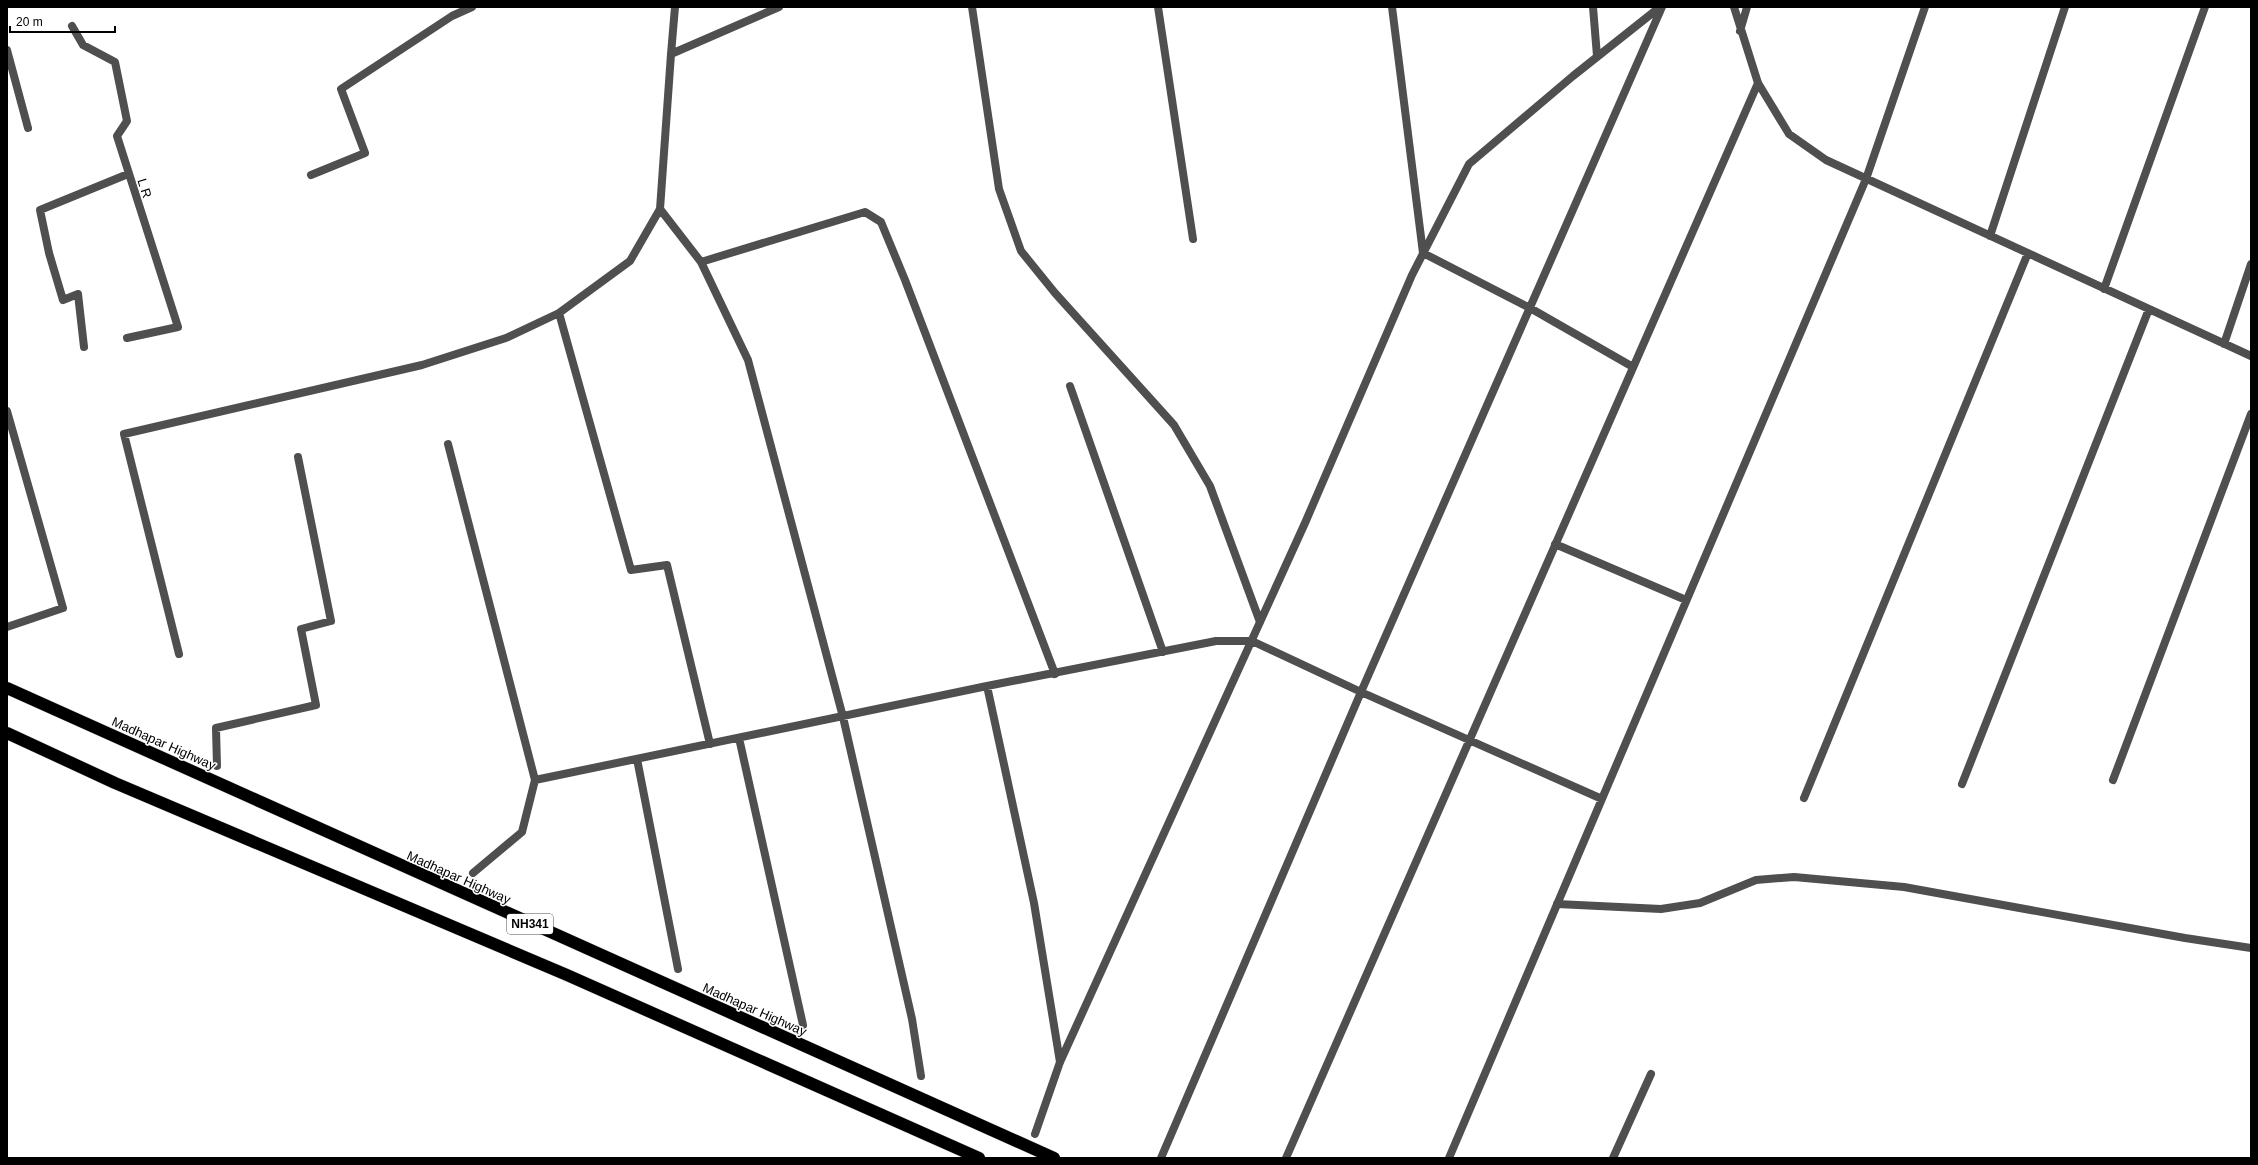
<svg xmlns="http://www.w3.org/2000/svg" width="2258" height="1165" viewBox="0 0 2258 1165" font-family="Arial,sans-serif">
	<rect width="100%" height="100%" fill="#fff"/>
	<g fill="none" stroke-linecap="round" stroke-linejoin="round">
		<defs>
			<path id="highway" d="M 7,688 L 1054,1158
				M 7,733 L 115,783 L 567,975 L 979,1158"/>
		</defs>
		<use href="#highway" stroke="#dbdbdb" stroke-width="13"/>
		<path stroke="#4f4f4f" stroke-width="8" d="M 1557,904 L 1661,909 L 1700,903 L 1756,880 L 1794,877 L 1904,887 L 2185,938 L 2251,948
			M 1613,1158 L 1651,1074"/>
		<path stroke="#4f4f4f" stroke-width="8" d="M 972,7 L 999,189 L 1021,251 L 1055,293 L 1174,425 L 1210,486 L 1260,622
			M 1158,7 L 1193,239
			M 1392,7 L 1423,253 L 1530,308 L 1633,367
			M 1593,7 L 1597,56
			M 1734,7 L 1758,83 L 1789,134 L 1826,160 L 2251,356
			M 72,26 L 83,45 L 115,62 L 127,121 L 117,136 L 178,327 L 127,338
			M 1740,31 L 1747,7
			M 7,50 L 28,128
			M 671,54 L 675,7
			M 311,175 L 365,153 L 341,89 L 452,16 L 472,7
			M 660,209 L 701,262 L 748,360 L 843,717 L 912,1019 L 921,1076
			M 1990,236 L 2065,7
			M 701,262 L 865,212 L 881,222 L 905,280 L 1055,674
			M 2104,289 L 2205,7
			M 559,313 L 631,570 L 667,565 L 710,744
			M 2224,344 L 2251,264
			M 84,347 L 78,294 L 63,300 L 49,253 L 40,210 L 128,174
			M 1070,386 L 1163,652
			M 7,411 L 63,608 L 7,627
			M 448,444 L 535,780 L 522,832 L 473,873
			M 1555,544 L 1686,600
			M 179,654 L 124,434 L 422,365 L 506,338 L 559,313 L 630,261 L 660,209 L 671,54 L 779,7
			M 987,686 L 1034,903 L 1060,1062
			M 739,738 L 803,1025
			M 637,759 L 678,969
			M 217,766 L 216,728 L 316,705 L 301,629 L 331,621 L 298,457
			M 535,780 L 987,686 L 1216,641 L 1252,641 L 1361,692 L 1602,799
			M 2113,780 L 2251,414
			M 1962,784 L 2149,309
			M 1804,798 L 2028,253
			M 1035,1134 L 1060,1062 L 1305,523 L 1412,275 L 1469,164 L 1573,76 L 1660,7
			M 1161,1158 L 1361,692 L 1662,7
			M 1286,1158 L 1758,83
			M 1449,1158 L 1866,179 L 1925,7"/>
		<use href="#highway" stroke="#000" stroke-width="12"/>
	</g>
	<g text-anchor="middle" stroke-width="3" stroke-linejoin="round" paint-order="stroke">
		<rect fill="#fff" stroke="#4c4c4c" stroke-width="1" x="507" y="914" width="46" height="20" rx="3"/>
		<g font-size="12" font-weight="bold" fill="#000">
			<text x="530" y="928">NH341</text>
		</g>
		<g font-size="13" fill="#000" stroke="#fff">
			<text transform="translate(145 188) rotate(72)" y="5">L R</text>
			<text transform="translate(164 743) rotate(24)" y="5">Madhapar Highway</text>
			<text transform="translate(459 877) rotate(24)" y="5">Madhapar Highway</text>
			<text transform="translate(755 1009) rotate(24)" y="5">Madhapar Highway</text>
		</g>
	</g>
	<rect width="2258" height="1165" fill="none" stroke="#000000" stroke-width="16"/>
	<path d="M10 26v6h105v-6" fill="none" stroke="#000000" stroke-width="2"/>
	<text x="16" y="26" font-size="12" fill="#000000" stroke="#ffffff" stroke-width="3" paint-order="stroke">20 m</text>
</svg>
